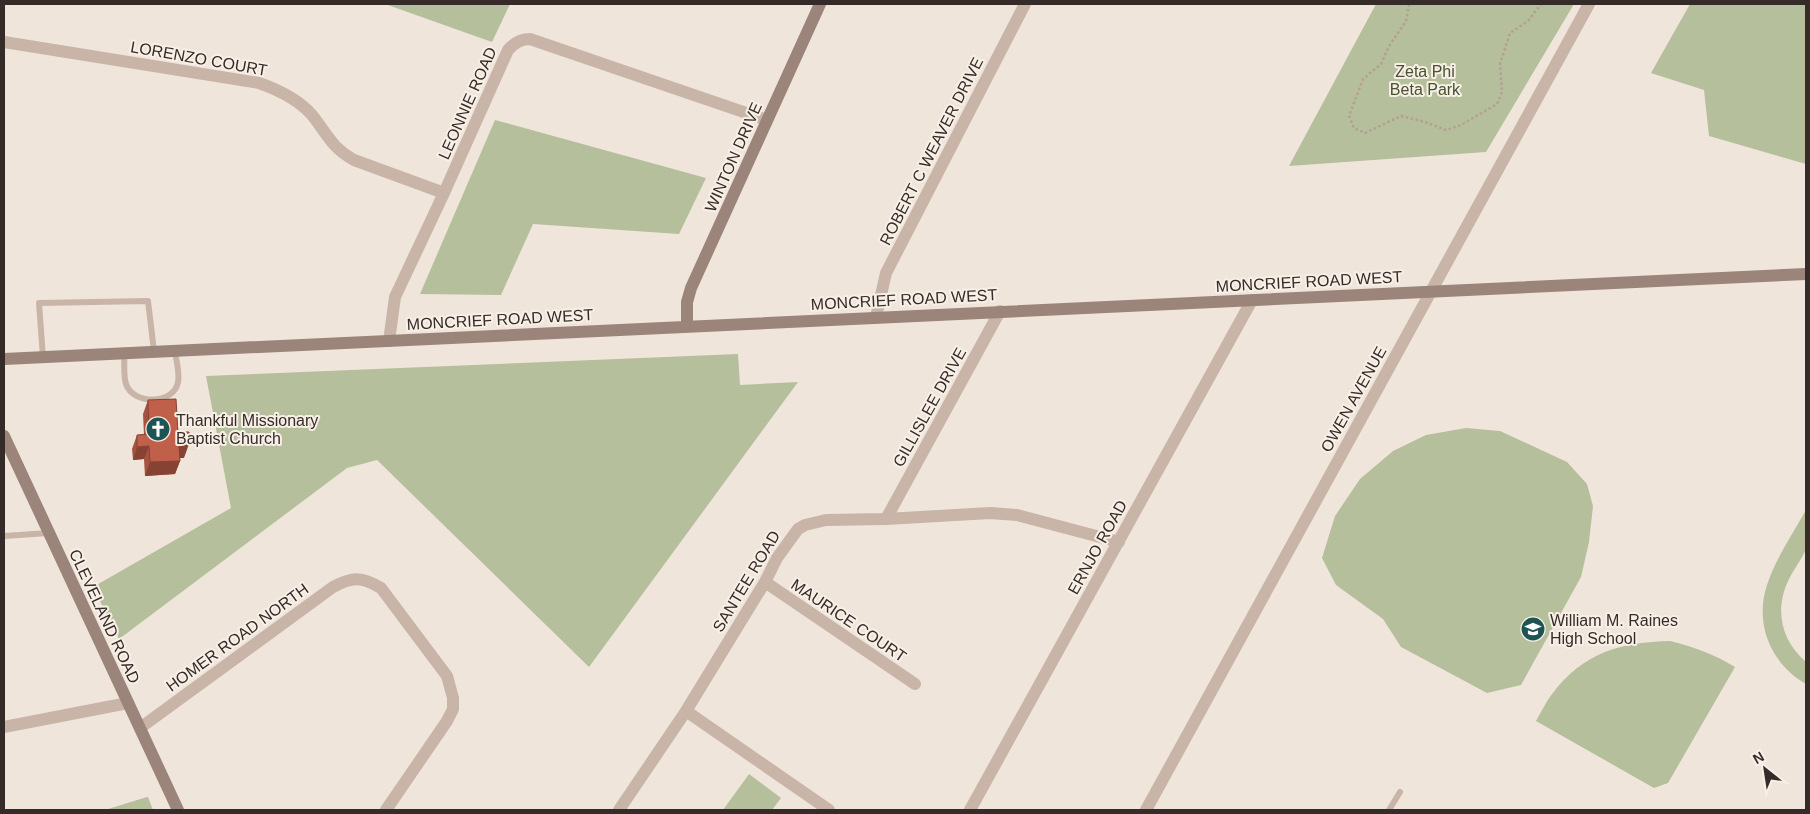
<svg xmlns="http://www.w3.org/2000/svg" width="1810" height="814" viewBox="0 0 1810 814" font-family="Arial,sans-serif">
	<rect width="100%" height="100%" fill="#f0e5db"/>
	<path fill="#b5bf9c" d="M 385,4 L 510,4 L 492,42 Z
		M 1376,4 L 1574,4 L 1486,152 L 1289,166 Z
		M 1690,4 L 1806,4 L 1806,164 L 1709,136 L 1704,90 L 1651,73 Z
		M 495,120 L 706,178 L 679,234 L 533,224 L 501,295 L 420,294 Z
		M 738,354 L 740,385 L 798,382 L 589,667 L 377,460 L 347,468 L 119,639 L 93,587 L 231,508 L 206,376 Z
		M 1466,428 L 1500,431 L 1567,462 L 1587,484 L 1593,506 L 1589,542 L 1581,577 L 1521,685 L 1487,693 L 1401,647 L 1383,619 L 1336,585 L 1322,558 L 1335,516 L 1360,479 L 1393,451 L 1426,435 Z
		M 1806,510 C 1806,520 1809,540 1806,549 C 1802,559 1794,569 1789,579 C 1774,609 1781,641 1806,662 L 1806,684 C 1771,664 1754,624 1767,585 C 1775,560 1793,533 1806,510 Z
		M 1670,641 C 1694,647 1714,654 1735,667 L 1668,783 L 1654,788 L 1536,721 C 1541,712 1546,702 1552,694 C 1583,653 1620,642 1670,641 Z
		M 749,774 L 781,798 L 772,810 L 723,810 Z
		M 148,797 L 153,810 L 105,810 L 147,797 Z"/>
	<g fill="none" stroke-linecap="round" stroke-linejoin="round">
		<path stroke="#b49f92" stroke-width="2.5" stroke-dasharray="2.5 2.5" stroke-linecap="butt" d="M 1409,4 L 1406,21 L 1389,46 L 1381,64 L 1363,79 L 1349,116 L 1354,128 L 1365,133 L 1401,116 L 1425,122 L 1446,130 L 1461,125 L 1497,104 L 1502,92 L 1500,64 L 1510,33 L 1528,21 L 1541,4"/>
		<path stroke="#c8b5a8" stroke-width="6" d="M 124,353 C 125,362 123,375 126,384 C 133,405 174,405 178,382 C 180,373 176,360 175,351
			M 43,357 L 39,303 L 148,301 L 154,351
			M 4,536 L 49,533
			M 1389,810 L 1400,792"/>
		<path stroke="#c8b5a8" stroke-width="12" d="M 4,42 L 259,83 C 279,90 298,99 312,115 C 328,135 331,147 354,160 L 444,193
			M 876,317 L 886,273 L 1025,4
			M 389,341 L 395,297 L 444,193 L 508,50 C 514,43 520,39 530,39 L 767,120
			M 886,519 L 1000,311
			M 765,582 L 915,684
			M 686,711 L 829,810
			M 4,727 L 128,703
			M 140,728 L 333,587 C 353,576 362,577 381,588 L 447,676 L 453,698 L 453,709 L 447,721 L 386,810
			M 619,810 L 686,711 L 765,582 L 777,558 L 798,529 L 805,525 L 826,520 L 886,519 L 990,513 L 1017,515 L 1119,542
			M 970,810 L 1252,300
			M 1146,810 L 1589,4"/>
		<path stroke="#9b8479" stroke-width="12" d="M 687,326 L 687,302 L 691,288 L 820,4
			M 4,359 L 1806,274
			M 4,436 L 178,810"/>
	</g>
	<path fill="#a55340" d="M 148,400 L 178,432 L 184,458 L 180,458 L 180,461 L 175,474 L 145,476 L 144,459 L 133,460 L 132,449 L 137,435 L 144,435 L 143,414 Z"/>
	<path fill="#864334" d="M 189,444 L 184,458 L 174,458 L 179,445 Z
		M 149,446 L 144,459 L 133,460 L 137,447 Z
		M 180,461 L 175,474 L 145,476 L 150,462 Z"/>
	<path fill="#c0604a" stroke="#864334" d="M 176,399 L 178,432 L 189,432 L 189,444 L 179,445 L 180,461 L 150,462 L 149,446 L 137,447 L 137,435 L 149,434 L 148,400 Z"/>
	<defs>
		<symbol id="church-disc" viewBox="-11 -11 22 22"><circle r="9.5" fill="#1f5454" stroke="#f8f0e7"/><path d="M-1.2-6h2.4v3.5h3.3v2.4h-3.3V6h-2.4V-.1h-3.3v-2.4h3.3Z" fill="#fff"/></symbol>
		<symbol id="school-disc" viewBox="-11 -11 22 22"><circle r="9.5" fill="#1f5454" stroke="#f8f0e7"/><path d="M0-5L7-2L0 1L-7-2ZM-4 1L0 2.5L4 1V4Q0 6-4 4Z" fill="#fff"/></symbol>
	</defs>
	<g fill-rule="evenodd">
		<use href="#church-disc" x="144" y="415" width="28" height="28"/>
		<use href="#school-disc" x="1519" y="615" width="28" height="28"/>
	</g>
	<g text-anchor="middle" stroke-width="4" stroke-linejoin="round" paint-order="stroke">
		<g font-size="16" fill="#352b28" stroke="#f8f0e7">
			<text transform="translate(199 58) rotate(10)" y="6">LORENZO COURT</text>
			<text transform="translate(467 103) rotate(-66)" y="6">LEONNIE ROAD</text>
			<text transform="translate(931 151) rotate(-63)" y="6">ROBERT C WEAVER DRIVE</text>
			<text transform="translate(733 157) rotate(-66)" y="6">WINTON DRIVE</text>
			<text transform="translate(1309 281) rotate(-3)" y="6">MONCRIEF ROAD WEST</text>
			<text transform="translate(904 299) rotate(-3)" y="6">MONCRIEF ROAD WEST</text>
			<text transform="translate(500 319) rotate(-3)" y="6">MONCRIEF ROAD WEST</text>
			<text transform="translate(1353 399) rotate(-61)" y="6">OWEN AVENUE</text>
			<text transform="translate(929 407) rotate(-61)" y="6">GILLISLEE DRIVE</text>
			<text transform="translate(1097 547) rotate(-61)" y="6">ERNJO ROAD</text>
			<text transform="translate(746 581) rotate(-59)" y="6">SANTEE ROAD</text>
			<text transform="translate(105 616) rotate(65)" y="6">CLEVELAND ROAD</text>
			<text transform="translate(849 620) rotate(34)" y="6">MAURICE COURT</text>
			<text transform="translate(237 637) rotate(-36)" y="6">HOMER ROAD NORTH</text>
		</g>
		<g font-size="16" fill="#46522d" stroke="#f8f0e7">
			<text x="1425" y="77">Zeta Phi<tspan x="1425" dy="18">Beta Park</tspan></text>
		</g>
		<g font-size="16" fill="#352b28" stroke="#f8f0e7" text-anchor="start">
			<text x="176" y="426">Thankful Missionary<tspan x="176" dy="18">Baptist Church</tspan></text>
			<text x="1550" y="626">William M. Raines<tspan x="1550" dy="18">High School</tspan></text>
		</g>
	</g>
	<rect width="1810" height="814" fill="none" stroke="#352b28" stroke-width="10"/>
	<g transform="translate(1765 769) rotate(330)" stroke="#f8f0e7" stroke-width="4" paint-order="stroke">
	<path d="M0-4L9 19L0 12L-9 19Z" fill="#352b28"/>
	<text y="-8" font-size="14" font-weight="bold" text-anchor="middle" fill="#352b28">N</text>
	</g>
</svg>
